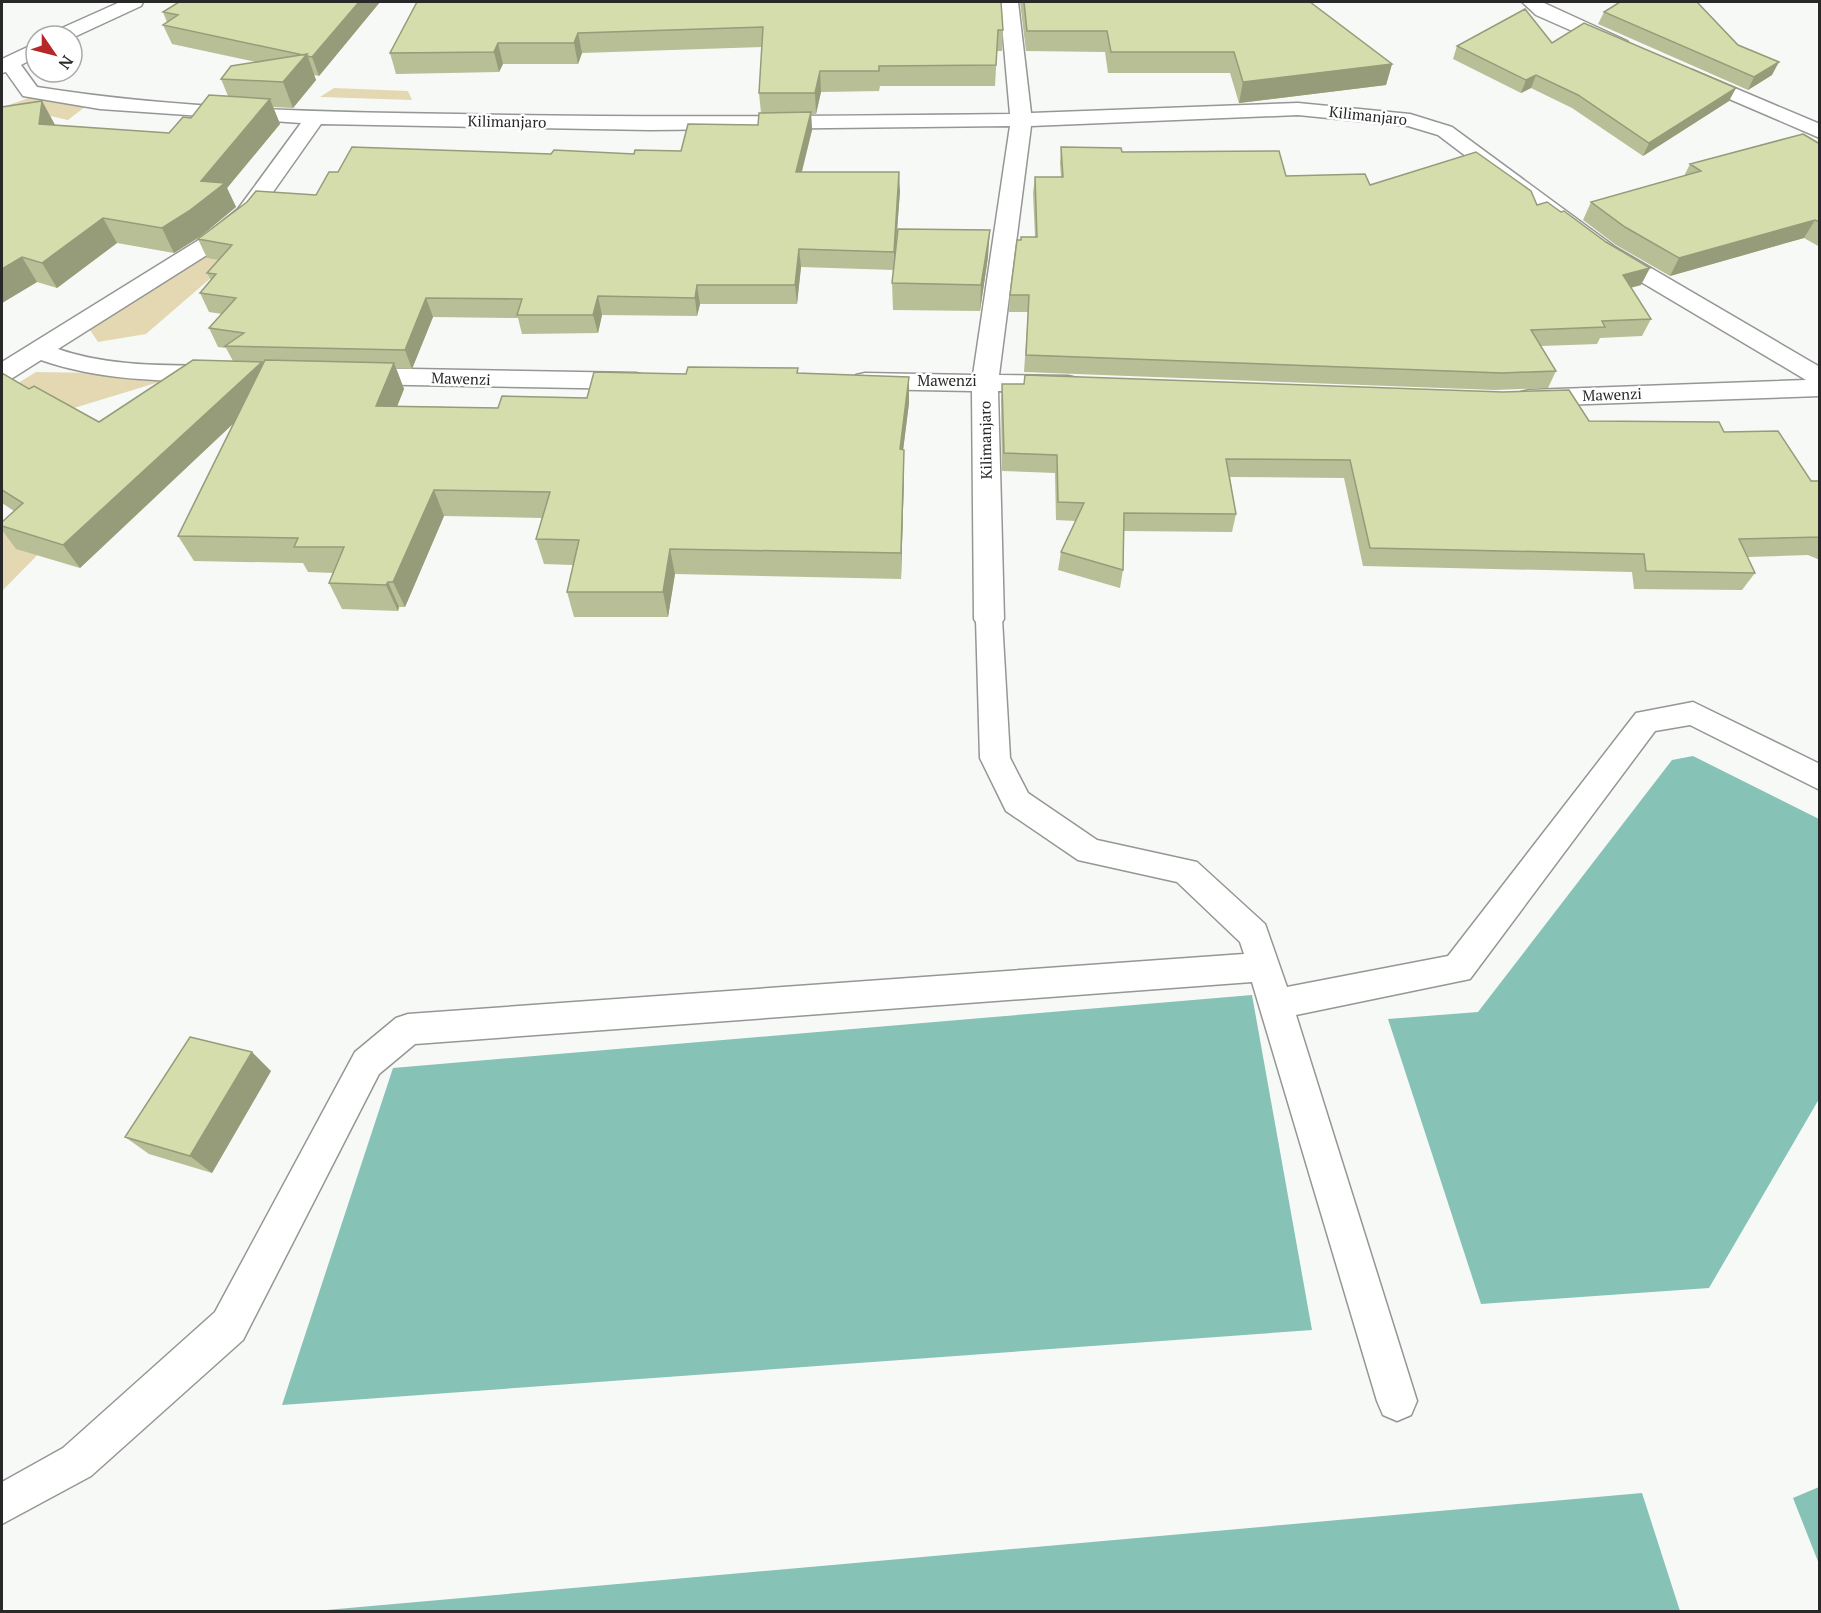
<svg xmlns="http://www.w3.org/2000/svg" width="1821" height="1613" viewBox="0 0 1821 1613" font-family="'PT Serif',serif">
	<rect width="100%" height="100%" fill="#f7f9f6"/>
	<path fill="#e4d8b3" d="M 334,88 L 408,91 L 412,100 L 320,97 Z
		M 31,97 L 86,106 L 68,120 L 6,106 Z
		M 249,245 L 146,334 L 98,342 L 86,324 L 194,256 Z
		M 36,372 L 103,373 L 169,379 L 61,412 L 2,393 Z
		M 75,517 L 2,591 L 2,527 Z"/>
	<path fill="#86c2b6" d="M 1693,756 L 1819,819 L 1819,1099 L 1709,1288 L 1481,1304 L 1388,1019 L 1478,1012 L 1672,760 Z
		M 1252,995 L 1312,1330 L 282,1405 L 393,1068 Z
		M 1819,1487 L 1819,1564 L 1793,1498 Z
		M 1642,1493 L 1680,1611 L 315,1611 Z"/>
	<g fill="none" stroke-linecap="round" stroke-linejoin="round">
		<defs>
			<path id="service" d="M 989,609 L 999,612 L 1002,619 L 1010,758 L 1028,793 L 1097,840 L 1197,862 L 1265,924 L 1287,987 L 1448,956 L 1636,713 L 1693,702 L 1820,764 L 1820,790 L 1690,725 L 1655,731 L 1470,979 L 1296,1015 L 1417,1401 L 1411,1415 L 1397,1421 L 1383,1415 L 1377,1401 L 1252,982 L 415,1044 L 379,1074 L 243,1340 L 91,1476 L 2,1524 L 2,1482 L 63,1448 L 215,1312 L 355,1052 L 396,1018 L 408,1014 L 1244,954 L 1240,942 L 1177,882 L 1078,860 L 1006,811 L 980,758 L 976,619 L 979,612 Z"/>
			<path id="minor" d="M 120,2 L 143,2 L 141,6 L 72,38 L 50,36 L 53,32 Z
				M 1000,2 L 1018,2 L 1031,113 L 1298,103 L 1410,114 L 1452,127 L 1615,247 L 1820,367 L 1820,396 L 1530,406 L 1521,404 L 1517,398 L 1521,392 L 1530,390 L 1806,380 L 1599,257 L 1438,135 L 1408,126 L 1298,115 L 1031,126 L 999,375 L 1068,376 L 1077,378 L 1081,384 L 1077,390 L 1068,392 L 998,391 L 1004,619 L 999,627 L 989,630 L 979,627 L 974,619 L 972,391 L 865,389 L 856,387 L 852,381 L 856,375 L 865,373 L 973,375 L 1010,126 L 650,130 L 321,124 L 254,219 L 218,248 L 58,349 C 109,367 165,365 219,366 L 228,368 L 232,374 L 228,380 L 219,382 C 159,381 98,380 41,360 L 11,379 L 2,381 L 2,362 L 202,238 L 238,209 L 301,123 L 100,109 L 23,96 L 6,72 L 2,73 L 2,59 L 36,43 L 36,57 L 21,65 L 37,87 C 175,109 317,112 457,114 C 641,118 825,116 1010,114 Z
				M 1522,2 L 1542,2 L 1627,41 L 1630,45 L 1627,49 L 1613,49 L 1536,15 Z
				M 1692,70 L 1820,124 L 1820,138 L 1685,80 L 1682,76 L 1685,72 Z
				M 355,368 L 636,373 L 645,375 L 649,381 L 645,387 L 636,389 L 355,384 L 346,382 L 342,376 L 346,370 Z"/>
		</defs>
		<use href="#service" stroke="#959794" stroke-width="3"/>
		<use href="#minor" stroke="#959794" stroke-width="3"/>
		<use href="#service" fill="#fff" fill-rule="evenodd"/>
		<use href="#minor" fill="#fff" fill-rule="evenodd"/>
	</g>
	<path fill="#b8be95" d="M 380,2 L 319,76 L 314,75 L 316,80 L 293,108 L 273,107 L 280,124 L 227,188 L 236,207 L 201,236 L 174,253 L 117,243 L 57,288 L 37,282 L 2,303 L 42,101 L 55,125 L 169,133 L 191,118 L 228,96 L 221,79 L 256,62 L 172,44 L 163,25 L 167,22 L 163,12 Z
		M 417,2 L 1003,30 L 1002,51 L 997,51 L 995,86 L 880,86 L 879,91 L 821,92 L 816,114 L 811,114 L 812,130 L 802,172 L 900,191 L 895,258 L 988,257 L 980,311 L 893,310 L 892,283 L 894,270 L 801,267 L 797,304 L 700,304 L 697,316 L 602,315 L 598,333 L 522,334 L 518,318 L 433,317 L 412,369 L 396,368 L 404,389 L 397,406 L 498,408 L 587,398 L 686,374 L 798,373 L 909,403 L 903,450 L 904,450 L 904,475 L 901,579 L 675,574 L 668,617 L 574,617 L 567,592 L 573,565 L 544,564 L 536,539 L 542,518 L 444,516 L 405,607 L 399,607 L 398,611 L 342,609 L 329,583 L 334,573 L 308,572 L 303,563 L 194,561 L 178,536 L 233,424 L 80,568 L 16,549 L 2,530 L 2,522 L 14,511 L 2,503 L 2,373 L 29,389 L 99,422 L 233,361 L 226,348 L 218,347 L 209,328 L 222,314 L 209,312 L 200,293 L 211,280 L 207,273 L 219,260 L 207,258 L 198,239 L 316,195 L 338,172 L 551,154 L 634,154 L 681,151 L 758,125 L 761,113 L 759,93 L 762,47 L 582,53 L 578,64 L 503,64 L 499,72 L 396,74 L 390,53 Z
		M 1018,2 L 1310,2 L 1392,64 L 1386,85 L 1239,103 L 1230,73 L 1108,73 L 1105,52 L 1026,51 L 1020,2 Z
		M 1641,2 L 1738,45 L 1772,75 L 1748,90 L 1598,24 L 1604,12 Z
		M 1552,43 L 1729,101 L 1643,156 L 1572,108 L 1531,88 L 1521,93 L 1453,59 L 1457,46 Z
		M 1820,144 L 1820,247 L 1804,238 L 1670,276 L 1616,245 L 1583,220 L 1591,202 L 1684,176 L 1690,164 Z
		M 1061,147 L 1122,152 L 1286,176 L 1370,185 L 1537,205 L 1641,285 L 1630,288 L 1651,319 L 1642,336 L 1600,338 L 1597,344 L 1541,346 L 1556,371 L 1548,388 L 1495,390 L 1024,372 L 1028,312 L 1009,312 L 1010,295 L 1021,240 L 1035,237 L 1033,193 L 1035,177 L 1061,177 L 1060,163 Z
		M 1002,384 L 1589,421 L 1724,432 L 1811,481 L 1820,481 L 1820,560 L 1808,555 L 1747,557 L 1755,573 L 1742,590 L 1634,589 L 1632,572 L 1363,566 L 1344,478 L 1230,477 L 1236,514 L 1232,532 L 1124,531 L 1123,570 L 1120,588 L 1058,570 L 1061,552 L 1076,521 L 1056,520 L 1055,473 L 1002,471 L 1001,402 Z
		M 271,1071 L 212,1173 L 149,1154 L 125,1137 Z"/>
	<path fill="#969b79" d="M 359,2 L 380,2 L 319,76 L 312,57 Z
		M 578,33 L 582,53 L 578,64 L 574,43 Z
		M 498,43 L 503,64 L 499,72 L 494,52 Z
		M 307,54 L 316,80 L 293,108 L 283,82 Z
		M 1779,62 L 1772,75 L 1748,90 L 1754,77 Z
		M 1392,64 L 1386,85 L 1239,103 L 1243,82 Z
		M 820,71 L 821,92 L 816,114 L 815,93 Z
		M 1536,75 L 1531,88 L 1521,93 L 1526,80 Z
		M 1736,88 L 1729,101 L 1643,156 L 1649,143 Z
		M 270,99 L 280,124 L 227,188 L 236,207 L 201,236 L 174,253 L 162,228 Z
		M 42,101 L 55,125 L 39,124 Z
		M 811,112 L 812,130 L 797,190 L 796,172 Z
		M 899,172 L 900,191 L 894,270 L 894,252 Z
		M 103,218 L 117,243 L 57,288 L 42,263 Z
		M 1815,220 L 1804,238 L 1670,276 L 1679,258 Z
		M 990,230 L 988,257 L 980,311 L 981,285 Z
		M 799,249 L 801,267 L 797,304 L 795,285 Z
		M 22,257 L 37,282 L 2,303 L 2,269 Z
		M 1650,268 L 1641,285 L 1614,292 L 1623,275 Z
		M 697,285 L 700,304 L 697,316 L 695,298 Z
		M 598,296 L 602,315 L 598,333 L 593,315 Z
		M 426,298 L 433,317 L 412,369 L 405,350 Z
		M 262,362 L 273,386 L 80,568 L 63,545 Z
		M 394,363 L 404,389 L 387,432 L 376,406 Z
		M 909,377 L 909,403 L 900,475 L 900,449 Z
		M 904,450 L 904,475 L 901,579 L 901,553 Z
		M 434,490 L 444,516 L 405,607 L 393,582 Z
		M 670,549 L 675,574 L 668,617 L 663,592 Z
		M 388,582 L 399,607 L 398,611 L 386,585 Z
		M 252,1052 L 271,1071 L 212,1173 L 190,1156 Z"/>
	<path fill="#d6ddad" stroke="#969b79" stroke-width="1.5" d="M 179,2 L 359,2 L 312,57 L 307,56 L 307,54 L 303,55 L 163,25 L 178,15 L 163,12 Z
		M 417,2 L 1001,2 L 1003,30 L 998,30 L 996,65 L 879,66 L 879,71 L 820,71 L 815,93 L 759,93 L 763,27 L 578,33 L 574,43 L 498,43 L 494,52 L 390,53 Z
		M 1024,2 L 1310,2 L 1392,64 L 1243,82 L 1234,52 L 1111,52 L 1107,31 L 1027,31 Z
		M 1620,2 L 1697,2 L 1738,45 L 1779,62 L 1754,77 L 1604,12 Z
		M 1525,9 L 1552,43 L 1584,23 L 1736,88 L 1649,143 L 1578,95 L 1536,75 L 1526,80 L 1457,46 Z
		M 307,54 L 283,82 L 221,79 L 231,66 Z
		M 209,95 L 270,99 L 201,181 L 225,183 L 189,211 L 162,228 L 103,218 L 42,263 L 22,257 L 2,269 L 2,107 L 42,101 L 39,124 L 169,133 L 183,117 L 191,118 Z
		M 811,112 L 796,172 L 899,172 L 894,252 L 799,249 L 795,285 L 697,285 L 695,298 L 598,296 L 593,315 L 517,315 L 522,299 L 426,298 L 405,350 L 225,346 L 244,333 L 209,328 L 236,298 L 200,293 L 216,274 L 207,273 L 232,245 L 198,239 L 247,202 L 256,191 L 316,195 L 329,172 L 338,172 L 352,147 L 551,154 L 554,150 L 634,154 L 635,150 L 681,151 L 688,124 L 758,125 L 759,113 Z
		M 1803,134 L 1820,144 L 1820,222 L 1815,220 L 1679,258 L 1625,227 L 1591,202 L 1701,171 L 1690,164 Z
		M 1061,147 L 1121,148 L 1122,152 L 1279,151 L 1286,176 L 1365,174 L 1370,185 L 1476,152 L 1531,191 L 1537,205 L 1547,202 L 1561,212 L 1564,211 L 1606,242 L 1650,268 L 1623,275 L 1651,319 L 1602,321 L 1605,327 L 1531,330 L 1556,371 L 1502,373 L 1026,355 L 1029,295 L 1010,295 L 1017,240 L 1021,240 L 1021,237 L 1037,237 L 1035,177 L 1063,177 Z
		M 898,229 L 990,230 L 981,285 L 892,283 Z
		M 193,360 L 262,362 L 63,545 L 2,526 L 2,522 L 23,503 L 2,490 L 2,373 L 29,389 L 34,386 L 99,422 Z
		M 265,360 L 394,363 L 376,406 L 498,408 L 502,396 L 587,398 L 594,372 L 686,374 L 688,367 L 798,368 L 797,373 L 909,377 L 900,449 L 904,450 L 901,553 L 670,549 L 663,592 L 567,592 L 579,540 L 536,539 L 550,492 L 434,490 L 393,582 L 388,582 L 386,585 L 329,583 L 344,547 L 294,547 L 298,538 L 178,536 Z
		M 1025,375 L 1503,392 L 1569,390 L 1589,421 L 1719,422 L 1724,432 L 1778,431 L 1811,481 L 1820,481 L 1820,537 L 1739,539 L 1755,573 L 1646,571 L 1644,554 L 1370,548 L 1350,460 L 1226,459 L 1236,514 L 1124,513 L 1123,570 L 1061,552 L 1084,503 L 1058,502 L 1057,455 L 1004,453 L 1002,384 L 1024,384 Z
		M 190,1037 L 252,1052 L 190,1156 L 125,1137 Z"/>
	<g text-anchor="middle" stroke-width="5" stroke-linejoin="round" paint-order="stroke">
		<g font-size="15" fill="#272827" stroke="#fff">
			<text transform="translate(1368 116) rotate(6)" y="5">Kilimanjaro</text>
			<text transform="translate(507 122) rotate(1)" y="5">Kilimanjaro</text>
			<text transform="translate(461 379) rotate(2)" y="5">Mawenzi</text>
			<text x="947" y="386">Mawenzi</text>
			<text transform="translate(1612 395) rotate(-2)" y="5">Mawenzi</text>
			<text transform="translate(986 440) rotate(-91)" y="5">Kilimanjaro</text>
		</g>
	</g>
	<rect width="1821" height="1613" fill="none" stroke="#272827" stroke-width="6"/>
	<g transform="translate(54 54) rotate(125)"><circle r="28" fill="#ffffff" stroke="#a9a9a9" stroke-width="1.5"/>
	<path d="M0-4.5L10 22L0 15L-10 22Z" fill="#b72728"/>
	<text y="-9" font-size="16" font-weight="bold" text-anchor="middle" fill="#272827">N</text>
	</g>
</svg>
